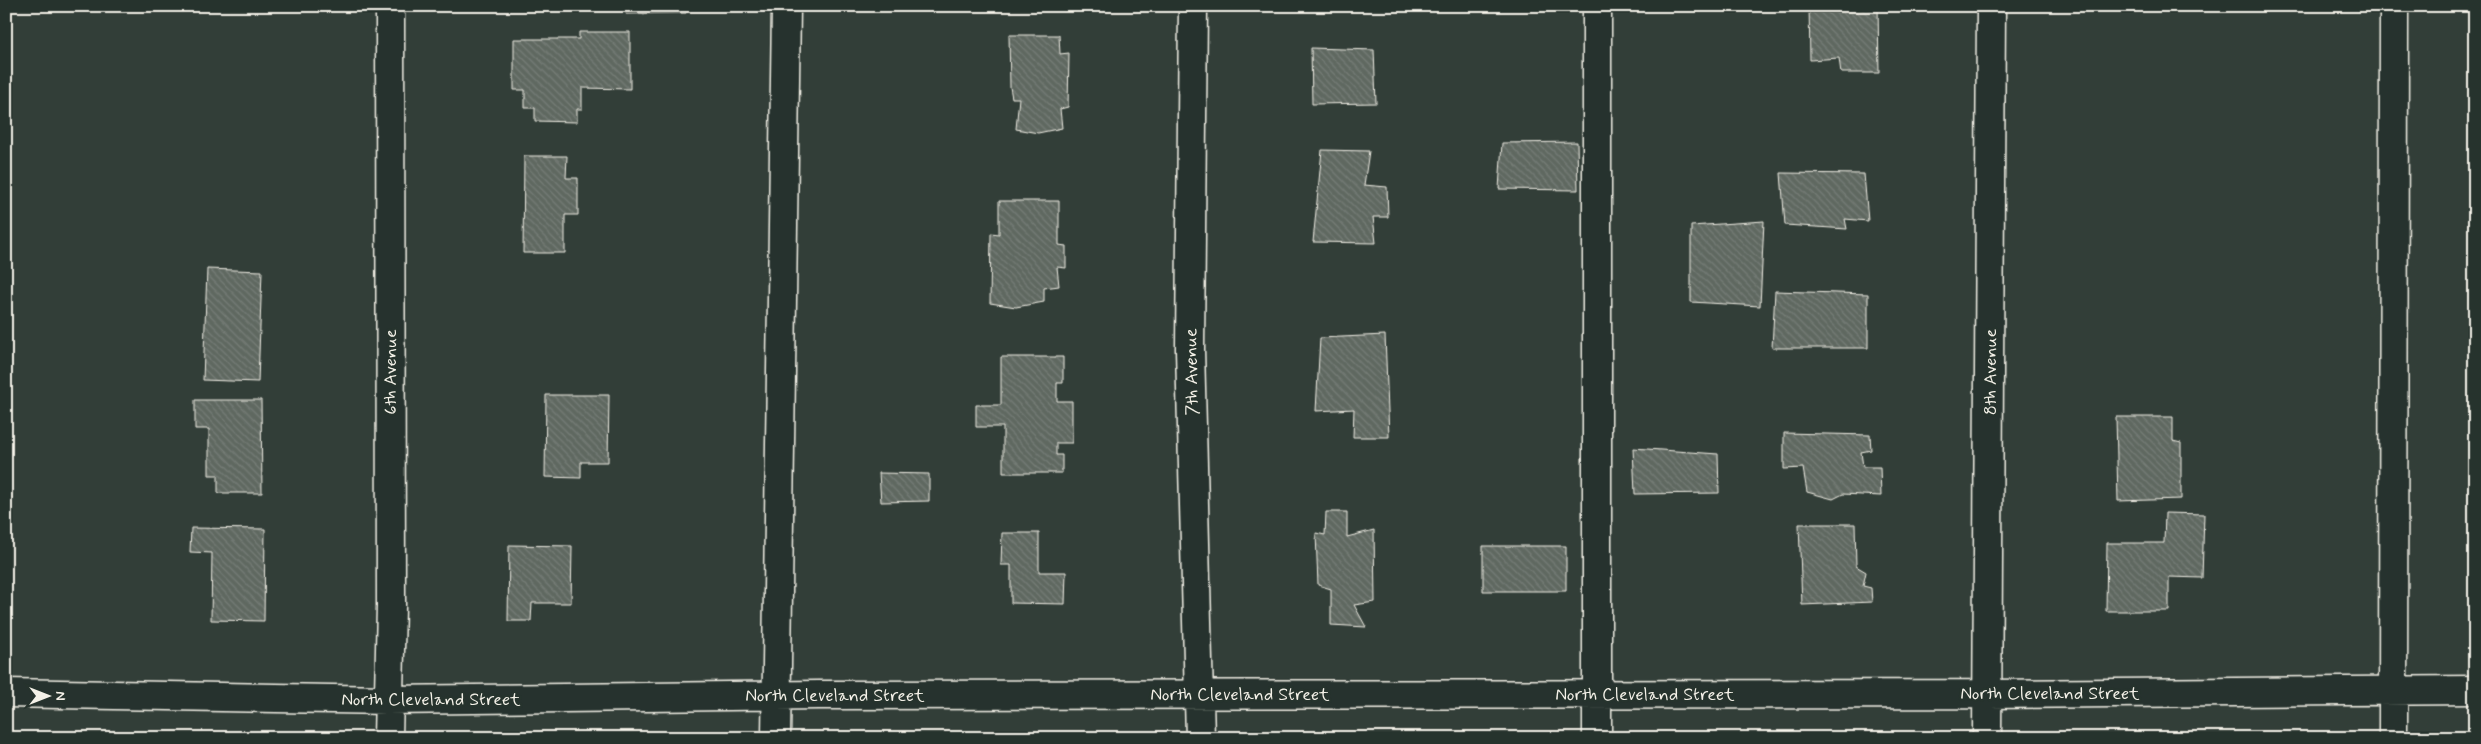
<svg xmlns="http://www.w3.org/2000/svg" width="2481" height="744" viewBox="0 0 2481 744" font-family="Mynerve,sans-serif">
	<defs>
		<pattern id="building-back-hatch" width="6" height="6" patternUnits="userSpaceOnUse" patternTransform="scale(1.25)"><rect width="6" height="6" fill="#5f6861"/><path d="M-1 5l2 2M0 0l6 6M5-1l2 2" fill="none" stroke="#777e78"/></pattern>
	</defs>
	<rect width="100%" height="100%" fill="#323e38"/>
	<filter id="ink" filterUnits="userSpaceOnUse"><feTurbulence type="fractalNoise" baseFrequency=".02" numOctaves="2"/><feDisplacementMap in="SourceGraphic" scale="10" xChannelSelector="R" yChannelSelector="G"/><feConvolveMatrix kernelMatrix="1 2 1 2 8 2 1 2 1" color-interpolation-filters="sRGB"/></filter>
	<g filter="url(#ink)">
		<path fill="url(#building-back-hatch)" stroke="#f4f1e8" d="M 626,6 L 686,6 L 686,13 L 626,14 Z
			M 1809,6 L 1878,6 L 1879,73 L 1841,73 L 1839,58 L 1810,60 Z
			M 579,32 L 630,32 L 630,89 L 582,88 L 582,109 L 577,109 L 577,122 L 535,121 L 535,108 L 525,108 L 525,90 L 514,90 L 514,39 L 579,39 Z
			M 1009,35 L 1059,35 L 1060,54 L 1069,53 L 1068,107 L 1060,109 L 1062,128 L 1038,133 L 1016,129 L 1019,98 L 1012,98 L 1010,87 Z
			M 1311,48 L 1374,50 L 1376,103 L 1312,104 Z
			M 1577,142 L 1578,190 L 1499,189 L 1502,143 Z
			M 1322,150 L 1369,151 L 1364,185 L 1387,187 L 1388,217 L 1373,217 L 1376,243 L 1313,242 Z
			M 524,156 L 567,156 L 566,178 L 578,178 L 578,215 L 565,215 L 565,253 L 523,253 Z
			M 1781,173 L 1864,174 L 1868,221 L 1845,219 L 1847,229 L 1785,225 Z
			M 999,201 L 1059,201 L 1059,245 L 1066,246 L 1066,268 L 1057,267 L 1059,286 L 1044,288 L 1044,302 L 1016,307 L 990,303 L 991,233 L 999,234 Z
			M 1764,221 L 1760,306 L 1691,302 L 1691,226 Z
			M 207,269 L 262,271 L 258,382 L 203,380 Z
			M 1775,291 L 1868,294 L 1868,348 L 1772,348 Z
			M 1385,335 L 1389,437 L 1353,437 L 1354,409 L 1316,411 L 1320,338 Z
			M 1001,357 L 1063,357 L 1063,383 L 1057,383 L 1057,401 L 1072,401 L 1072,443 L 1056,443 L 1056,455 L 1062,455 L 1062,473 L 1003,473 L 1003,427 L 976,427 L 976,405 L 1001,405 Z
			M 546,395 L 609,395 L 608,462 L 581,462 L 581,478 L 545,477 Z
			M 195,400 L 261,400 L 262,493 L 218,493 L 218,475 L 209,475 L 209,429 L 195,429 Z
			M 2116,417 L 2173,417 L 2173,441 L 2181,443 L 2181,499 L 2118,501 Z
			M 1784,433 L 1870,435 L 1871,450 L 1861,452 L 1863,467 L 1880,467 L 1881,496 L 1843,494 L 1833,499 L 1807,492 L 1803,468 L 1784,469 Z
			M 1633,448 L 1718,454 L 1719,493 L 1635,494 Z
			M 879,473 L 929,474 L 929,501 L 881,502 Z
			M 1326,512 L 1347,512 L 1347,537 L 1374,530 L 1375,602 L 1354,605 L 1366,627 L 1331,625 L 1331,589 L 1318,585 L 1316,533 L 1325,535 Z
			M 2165,513 L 2204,514 L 2202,578 L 2169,577 L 2169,611 L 2106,611 L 2107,543 L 2164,543 Z
			M 1799,524 L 1855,524 L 1856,566 L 1866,572 L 1863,586 L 1871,588 L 1872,602 L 1802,605 Z
			M 191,528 L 265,529 L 264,621 L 211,620 L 212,553 L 190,552 Z
			M 1002,533 L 1039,533 L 1039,572 L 1066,572 L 1065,604 L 1011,603 L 1011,565 L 1001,565 Z
			M 509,545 L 572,546 L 571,603 L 532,603 L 531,621 L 508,621 Z
			M 1483,546 L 1566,546 L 1566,591 L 1483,591 Z"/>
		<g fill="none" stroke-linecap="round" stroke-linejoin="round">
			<defs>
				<path id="minor" d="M 1193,6 L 1190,349 L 1200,738
					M 1597,6 L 1597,738
					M 6,693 L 388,700 L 819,695 L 1989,694 L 2475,690
					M 388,738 L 391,606 L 390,6
					M 776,738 L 786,6
					M 1987,738 L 1991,6
					M 2393,738 L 2394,6"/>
			</defs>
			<use href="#minor" stroke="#f4f1e8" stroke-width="31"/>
			<use href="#minor" stroke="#26332d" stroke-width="28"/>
		</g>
	</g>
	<g text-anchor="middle" stroke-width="5" stroke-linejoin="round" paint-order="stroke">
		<g font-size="18" fill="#f4f1e8" stroke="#26332d">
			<text transform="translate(390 372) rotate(-90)" y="6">6th Avenue</text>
			<text transform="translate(1191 372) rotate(-91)" y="6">7th Avenue</text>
			<text transform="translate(1990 372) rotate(-90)" y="6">8th Avenue</text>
			<text x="2050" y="699">North Cleveland Street</text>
			<text x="1240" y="700">North Cleveland Street</text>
			<text x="1645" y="700">North Cleveland Street</text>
			<text x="835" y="701">North Cleveland Street</text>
			<text x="431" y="705">North Cleveland Street</text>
		</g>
	</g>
	<rect width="2481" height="744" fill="none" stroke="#26332d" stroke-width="25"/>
	<rect x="12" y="12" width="2456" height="719" fill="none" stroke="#f4f1e8" stroke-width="2" filter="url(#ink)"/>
	<g transform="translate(48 696) rotate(90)" stroke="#26332d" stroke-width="4" paint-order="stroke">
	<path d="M0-4L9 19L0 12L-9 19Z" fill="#f4f1e8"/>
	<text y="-8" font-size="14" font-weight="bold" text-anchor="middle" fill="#f4f1e8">N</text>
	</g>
</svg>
